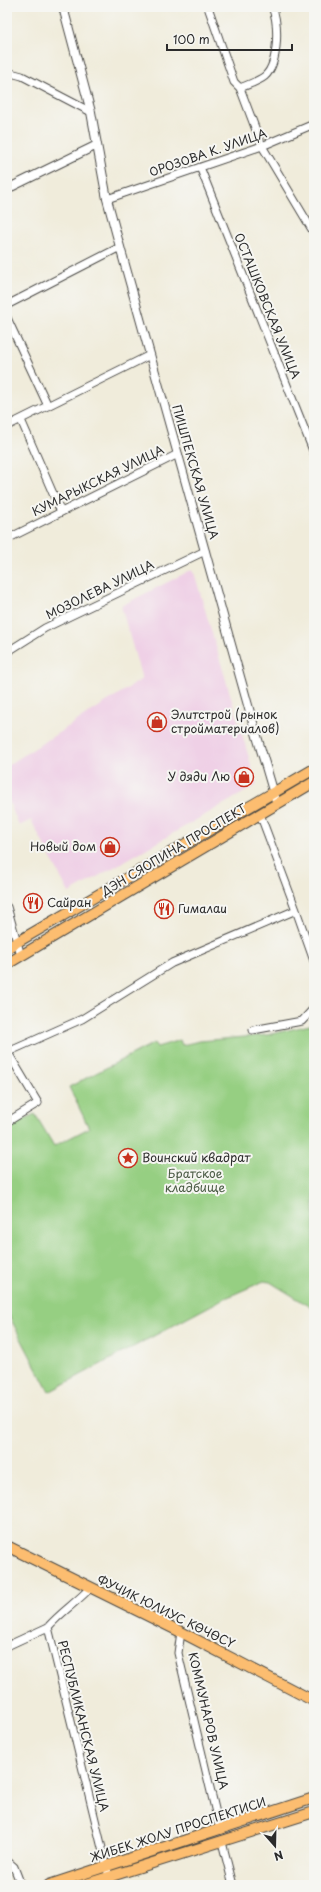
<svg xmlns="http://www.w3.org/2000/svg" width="321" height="1892" viewBox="0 0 321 1892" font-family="'Playpen Sans',sans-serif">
	<rect width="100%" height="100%" fill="#f6f6f2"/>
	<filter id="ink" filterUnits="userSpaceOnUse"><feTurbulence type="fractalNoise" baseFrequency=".025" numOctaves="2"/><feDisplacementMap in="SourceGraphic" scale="8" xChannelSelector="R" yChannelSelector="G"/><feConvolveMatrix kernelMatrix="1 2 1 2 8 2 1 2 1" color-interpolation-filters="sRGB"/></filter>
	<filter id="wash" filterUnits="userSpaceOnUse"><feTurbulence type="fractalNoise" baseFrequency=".012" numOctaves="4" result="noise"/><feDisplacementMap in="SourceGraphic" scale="16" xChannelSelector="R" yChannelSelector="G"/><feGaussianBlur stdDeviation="0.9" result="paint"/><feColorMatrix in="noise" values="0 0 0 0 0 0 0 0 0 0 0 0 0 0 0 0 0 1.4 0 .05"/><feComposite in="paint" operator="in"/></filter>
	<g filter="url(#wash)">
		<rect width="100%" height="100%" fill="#f0ecdb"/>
		<path fill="#efd0e6" d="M 193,569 L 257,785 L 69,893 L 31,820 L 19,826 L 7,796 L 7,766 L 142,679 L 121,606 Z"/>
		<path fill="#96cf82" stroke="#607d56" d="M 314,1024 L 314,1309 L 270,1282 L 264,1281 L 221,1300 L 49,1392 L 7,1312 L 7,1126 L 35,1114 L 54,1146 L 89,1128 L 69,1087 L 154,1043 L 157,1047 L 180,1040 L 182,1045 L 200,1041 L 267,1035 Z"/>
	</g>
	<g filter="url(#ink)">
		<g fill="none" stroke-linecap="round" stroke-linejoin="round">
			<defs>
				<path id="minor" d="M 208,7 L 234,82 L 240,88
					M 272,7 C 279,23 279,63 265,76 C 259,81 247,85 240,88 L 262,146 L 314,233
					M 7,72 L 22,76 L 91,112
					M 200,167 L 314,453
					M 107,199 L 262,146 L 314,124
					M 7,305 L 120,247
					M 7,318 L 48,406
					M 21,420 L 61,512
					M 7,426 L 150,355
					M 7,539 L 178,454
					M 7,652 L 45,628 L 205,551
					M 260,814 L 296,910 L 314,961
					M 7,907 L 21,956
					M 253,1030 L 302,1021 L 314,1008
					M 7,1051 L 38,1103 L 7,1122
					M 8,1052 L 82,1019 L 172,963 L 296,910
					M 90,1588 C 77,1602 61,1612 48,1627 L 111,1885
					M 181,1632 L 178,1653 L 220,1830
					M 7,1646 L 48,1627
					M 222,1842 L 233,1885
					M 7,1861 L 14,1867 L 21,1885"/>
				<path id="tertiary" d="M 63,7 L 91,112 L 107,199 L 120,247 L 251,716 L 277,804
					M 7,189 L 97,145"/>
				<path id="primary" d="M 7,948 L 314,769
					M 7,964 L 314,782
					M 7,1546 L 181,1632 L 314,1701
					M 49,1885 L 314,1798
					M 83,1885 L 314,1812"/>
			</defs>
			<use href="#minor" stroke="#494845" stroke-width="9"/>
			<use href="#tertiary" stroke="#494845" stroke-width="10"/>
			<use href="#primary" stroke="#494845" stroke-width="12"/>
			<use href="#minor" stroke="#fff" stroke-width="7"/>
			<use href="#tertiary" stroke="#fff" stroke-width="8"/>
			<use href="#primary" stroke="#fcbd6f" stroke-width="10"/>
		</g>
	</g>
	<defs>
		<symbol id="shop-ring" viewBox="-11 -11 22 22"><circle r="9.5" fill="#f6f6f2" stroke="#c8321e" stroke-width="1.5"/><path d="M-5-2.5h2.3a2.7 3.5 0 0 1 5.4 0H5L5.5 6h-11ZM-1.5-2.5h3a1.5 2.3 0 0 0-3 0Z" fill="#c8321e"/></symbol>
		<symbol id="restaurant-ring" viewBox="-11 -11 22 22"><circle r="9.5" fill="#f6f6f2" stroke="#c8321e" stroke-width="1.5"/><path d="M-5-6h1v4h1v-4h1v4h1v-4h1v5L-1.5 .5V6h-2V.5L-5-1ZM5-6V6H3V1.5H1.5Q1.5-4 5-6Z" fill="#c8321e"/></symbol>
		<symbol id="sight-ring" viewBox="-11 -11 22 22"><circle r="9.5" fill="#f6f6f2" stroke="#c8321e" stroke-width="1.5"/><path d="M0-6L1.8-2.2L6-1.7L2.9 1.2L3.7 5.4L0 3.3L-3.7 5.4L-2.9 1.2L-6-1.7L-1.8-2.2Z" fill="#c8321e"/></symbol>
	</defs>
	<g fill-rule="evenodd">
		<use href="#shop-ring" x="146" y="711" width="22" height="22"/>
		<use href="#shop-ring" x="233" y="766" width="22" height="22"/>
		<use href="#shop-ring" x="99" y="836" width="22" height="22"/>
		<use href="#restaurant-ring" x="22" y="892" width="22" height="22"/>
		<use href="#restaurant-ring" x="153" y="898" width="22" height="22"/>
		<use href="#sight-ring" x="117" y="1147" width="22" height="22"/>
	</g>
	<g text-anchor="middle" stroke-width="4" stroke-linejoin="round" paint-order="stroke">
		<g font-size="12" fill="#2b2b2b" stroke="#f6f6f2">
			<text transform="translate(208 153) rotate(-19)" y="4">ОРОЗОВА К. УЛИЦА</text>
			<text transform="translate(267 306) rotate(68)" y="4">ОСТАШКОВСКАЯ УЛИЦА</text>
			<text transform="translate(195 472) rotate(74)" y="4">ПИШПЕКСКАЯ УЛИЦА</text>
			<text transform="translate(98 481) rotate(-26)" y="4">КУМАРЫКСКАЯ УЛИЦА</text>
			<text transform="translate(100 590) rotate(-26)" y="4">МОЗОЛЕВА УЛИЦА</text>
			<text transform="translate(174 850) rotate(-31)" y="4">ДЭН СЯОПИНА ПРОСПЕКТ</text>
			<text transform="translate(166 1612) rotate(26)" y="4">ФУЧИК ЮЛИУС КӨЧӨСҮ</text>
			<text transform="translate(208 1721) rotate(77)" y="4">КОММУНАРОВ УЛИЦА</text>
			<text transform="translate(83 1726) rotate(76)" y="4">РЕСПУБЛИКАНСКАЯ УЛИЦА</text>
			<text transform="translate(178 1830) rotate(-18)" y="4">ЖИБЕК ЖОЛУ ПРОСПЕКТИСИ</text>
		</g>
		<g font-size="12" fill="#2b2b2b" stroke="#f6f6f2" text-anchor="start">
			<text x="171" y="719">Элитстрой (рынок<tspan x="171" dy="14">стройматериалов)</tspan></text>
			<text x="230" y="781" text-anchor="end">У дяди Лю</text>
			<text x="96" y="851" text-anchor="end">Новый дом</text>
			<text x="47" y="907">Сайран</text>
			<text x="178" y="913">Гималаи</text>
			<text x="142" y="1162">Воинский квадрат</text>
		</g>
		<g font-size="12" fill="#4b5c45" stroke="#f6f6f2">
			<text x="195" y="1178">Братское<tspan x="195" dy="14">кладбище</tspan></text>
		</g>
	</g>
	<rect width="321" height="1892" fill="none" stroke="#f6f6f2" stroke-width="24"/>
	<g transform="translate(275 1846) rotate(160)" stroke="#f6f6f2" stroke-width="3" paint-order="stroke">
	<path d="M0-3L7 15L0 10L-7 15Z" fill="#2b2b2b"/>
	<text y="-6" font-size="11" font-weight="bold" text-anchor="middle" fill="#2b2b2b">N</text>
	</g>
	<path d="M167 44v6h125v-6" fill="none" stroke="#2b2b2b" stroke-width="2"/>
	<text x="173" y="44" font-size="12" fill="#2b2b2b" stroke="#f6f6f2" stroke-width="3" paint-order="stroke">100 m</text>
</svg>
